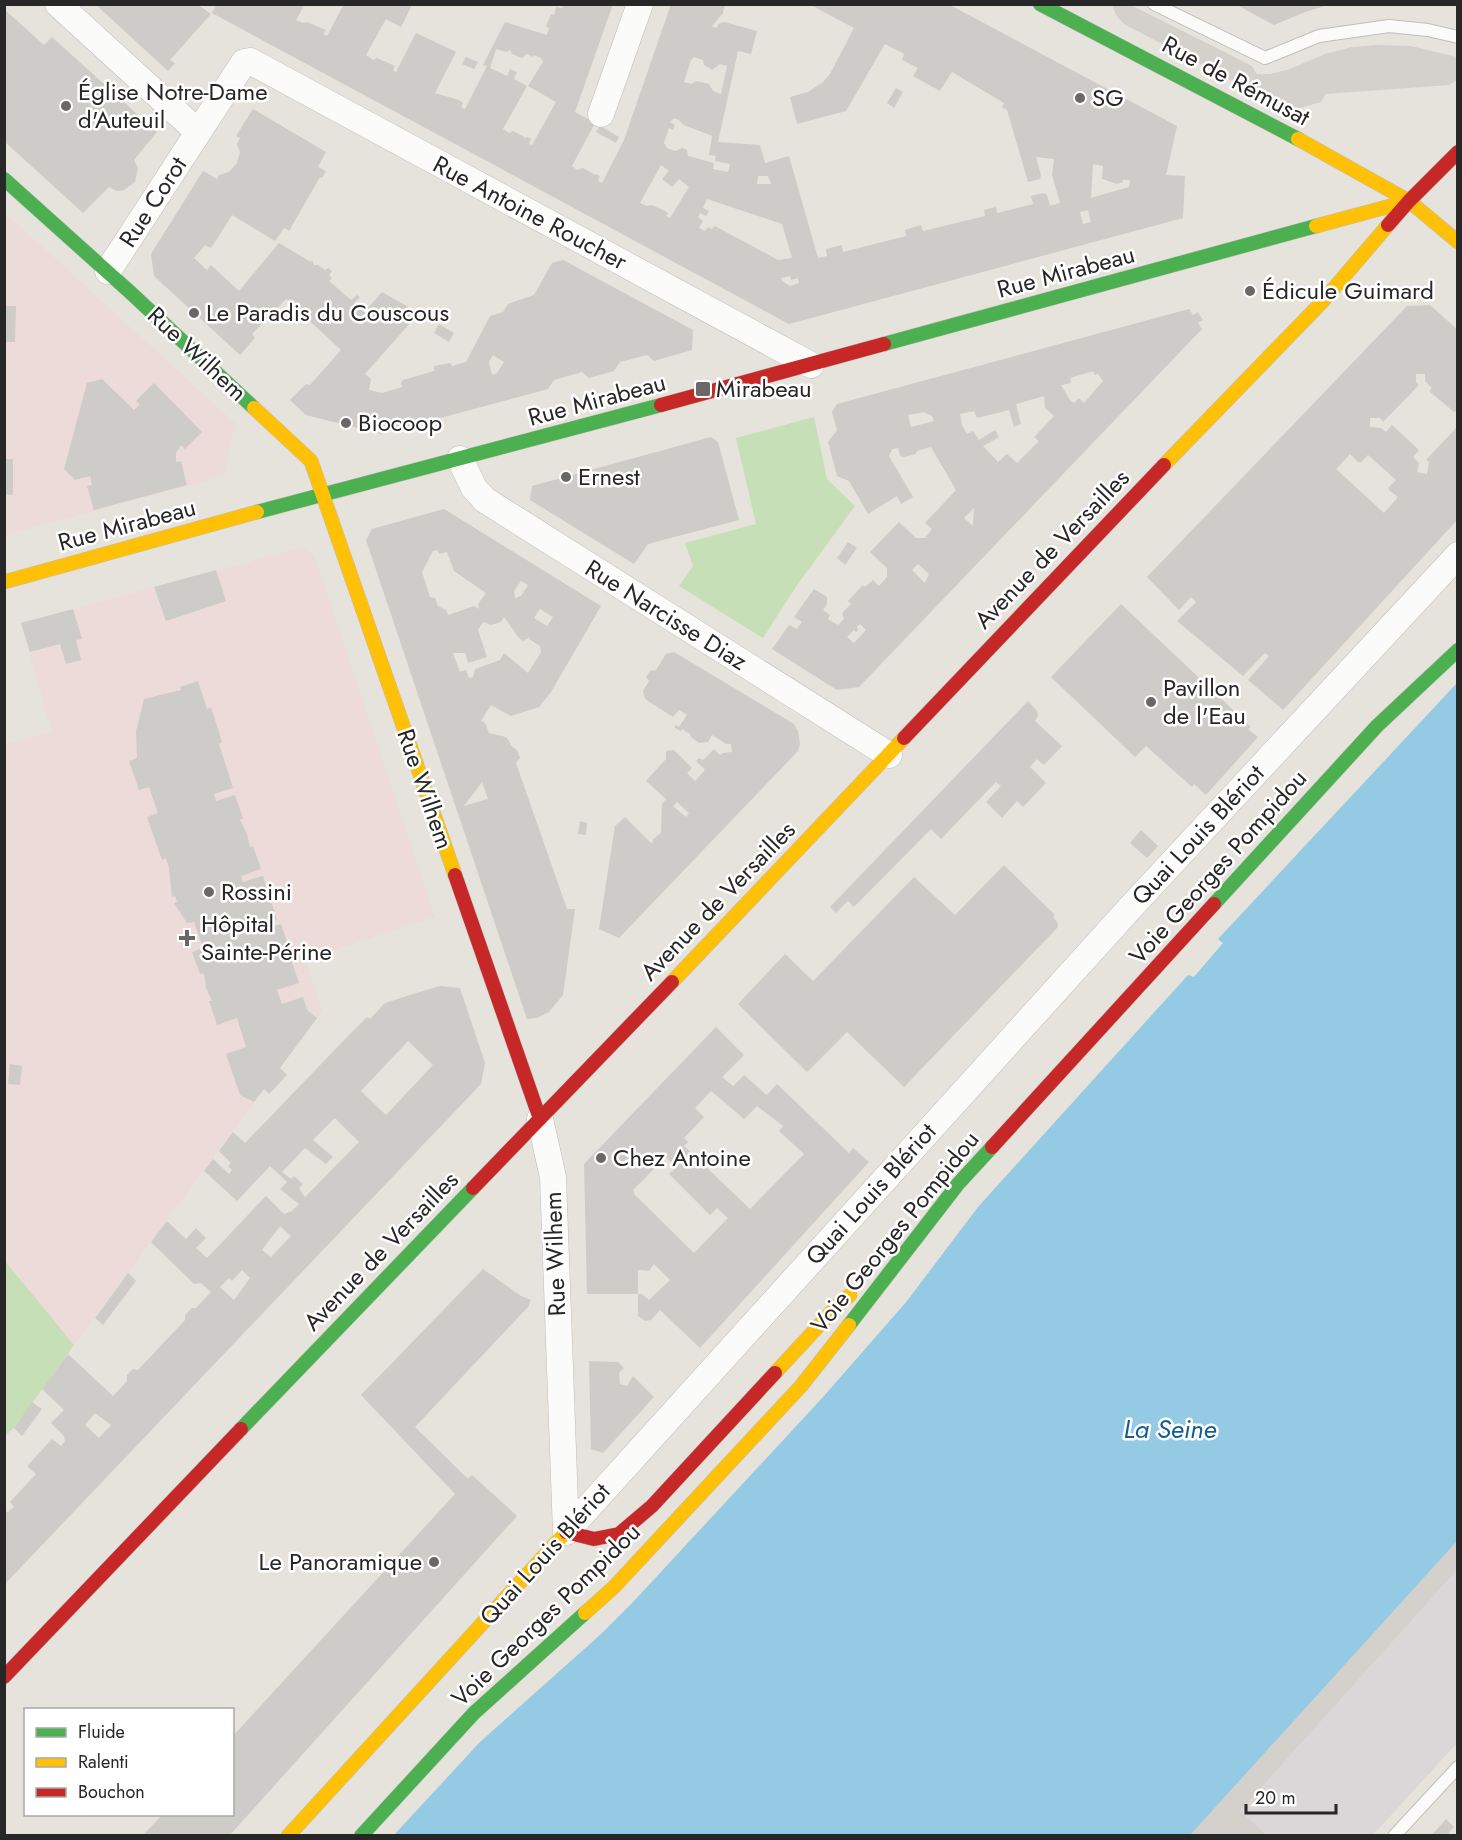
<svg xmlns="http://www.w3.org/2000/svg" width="1462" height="1840" viewBox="0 0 1462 1840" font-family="Jost,sans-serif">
	<rect width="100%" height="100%" fill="#e6e2dc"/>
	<path fill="#d9d7d8" d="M 1457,1570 L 1457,1743 L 1373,1835 L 1267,1835 L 1240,1811 Z"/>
	<path fill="#ecdbd9" d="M 4,212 L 235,423 L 224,476 L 5,535 Z
		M 301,548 L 314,554 L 435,917 L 305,960 L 322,1011 L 74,1345 L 5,1261 L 5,744 L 52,732 L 21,623 Z"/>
	<path fill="#c6dfb7" d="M 814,417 L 827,479 L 855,506 L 797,585 L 763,638 L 679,586 L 693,566 L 685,543 L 756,524 L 736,438 Z
		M 5,1261 L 74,1345 L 14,1428 L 5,1436 Z"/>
	<path fill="#d4d0cb" d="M 1112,5 L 1131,5 L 1252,66 L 1257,74 L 1270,74 L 1290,69 L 1325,54 L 1352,47 L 1377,45 L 1411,46 L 1457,57 L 1457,80 L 1449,85 L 1326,94 L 1321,102 L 1281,113 L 1245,96 L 1242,86 L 1124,24 L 1116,15 Z
		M 1457,1539 L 1457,1570 L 1240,1811 L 1267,1835 L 1187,1836 Z"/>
	<path fill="#94cae3" d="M 1457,683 L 1457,1541 L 1190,1835 L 394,1835 L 479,1743 L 600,1635 L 634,1601 L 824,1396 L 907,1301 L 978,1207 L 1188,975 L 1194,977 L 1223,943 L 1218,939 Z"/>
	<path fill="#ceccc8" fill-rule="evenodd" d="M 95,4 L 197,4 L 211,14 L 170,60 L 175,63 L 168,71 Z
		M 217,4 L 305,4 L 296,20 L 303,23 L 307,22 L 326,30 L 323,34 L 327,36 L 344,4 L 410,4 L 412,5 L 401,27 L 386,19 L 366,55 L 373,60 L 377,58 L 395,66 L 393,70 L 396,72 L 416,33 L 456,52 L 435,93 L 459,100 L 463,103 L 461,107 L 465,109 L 487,66 L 483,65 L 505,22 L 547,35 L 549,28 L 546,26 L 551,14 L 554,15 L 556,7 L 562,8 L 563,4 L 613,4 L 575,112 L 595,123 L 572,166 L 577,170 L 583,168 L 595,175 L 596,174 L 600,176 L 598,181 L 602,183 L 624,140 L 671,4 L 725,4 L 723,13 L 712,26 L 717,28 L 718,24 L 724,22 L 757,31 L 751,54 L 738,51 L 718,142 L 760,145 L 765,163 L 789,156 L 818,258 L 827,256 L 826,249 L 842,245 L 843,252 L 906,236 L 905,230 L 921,225 L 923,231 L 985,216 L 984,210 L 996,207 L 997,213 L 1033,204 L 1031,196 L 1043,193 L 1047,195 L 1050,206 L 1060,203 L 1052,175 L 1054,159 L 1036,157 L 1041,175 L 1040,179 L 1028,182 L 1007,110 L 1002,107 L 1004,103 L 952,72 L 940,91 L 913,76 L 918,68 L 902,60 L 904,54 L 885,44 L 846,111 L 797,124 L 790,97 L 808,92 L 823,82 L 830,74 L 854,28 L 809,4 L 948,4 L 1177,126 L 1166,175 L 1185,176 L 1183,218 L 789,324 L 212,13 ZM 496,49 L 507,52 L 510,50 L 512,54 L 522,58 L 527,54 L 533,57 L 534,55 L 542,59 L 543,62 L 528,86 L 556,102 L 532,145 L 529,144 L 531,139 L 527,137 L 526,138 L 513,131 L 509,133 L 503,129 L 527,86 L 514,79 L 517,72 L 510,69 L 507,76 L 490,68 ZM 694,57 L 703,60 L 704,65 L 712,70 L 720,64 L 727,66 L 721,94 L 713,91 L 709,84 L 696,81 L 691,84 L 684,82 L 691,60 ZM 674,118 L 679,120 L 684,125 L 712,136 L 709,155 L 716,156 L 715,161 L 730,164 L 728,172 L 713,169 L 714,163 L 688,156 L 687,150 L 683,148 L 675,151 L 667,148 L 664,143 L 669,128 L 673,130 L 675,125 L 670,122 ZM 1093,164 L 1103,166 L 1102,179 L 1117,184 L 1123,182 L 1123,180 L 1130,180 L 1129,187 L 1091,198 ZM 661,165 L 669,171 L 662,179 L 672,187 L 679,179 L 689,187 L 670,218 L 666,216 L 668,213 L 663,210 L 651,205 L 647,206 L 640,203 ZM 758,176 L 768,176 L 771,184 L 757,184 ZM 707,199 L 782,224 L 792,258 L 778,260 L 715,226 L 712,229 L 708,227 L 705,231 L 699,228 L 703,221 L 698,217 L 700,213 L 706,216 L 709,211 L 703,208 ZM 1088,210 L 1091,222 L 1083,224 L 1080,212 ZM 790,276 L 791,280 L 798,278 L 799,283 L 790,286 L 782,281 L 781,278 Z
		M 1235,4 L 1328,4 L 1328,5 L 1305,12 L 1274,25 Z
		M 4,9 L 44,45 L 52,37 L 157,132 L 134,160 L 138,168 L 135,182 L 124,190 L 117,191 L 109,187 L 83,213 L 4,141 Z
		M 466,57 L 478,62 L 474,69 L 462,64 Z
		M 896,88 L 903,92 L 894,108 L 887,103 Z
		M 253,109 L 326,152 L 318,167 L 326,171 L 322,178 L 320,177 L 289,231 L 284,228 L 275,241 L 232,215 L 211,248 L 205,245 L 194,258 L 207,270 L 211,265 L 239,291 L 279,243 L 311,262 L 312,260 L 314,265 L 318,265 L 325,270 L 328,268 L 332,271 L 329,275 L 332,278 L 329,281 L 351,300 L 357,295 L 360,297 L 354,303 L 361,309 L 367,309 L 382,292 L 419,313 L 365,374 L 371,379 L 369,390 L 382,393 L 402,387 L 401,383 L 403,380 L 434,371 L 434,366 L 450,363 L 452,366 L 466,362 L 490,316 L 503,312 L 508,304 L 534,295 L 552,263 L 563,260 L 693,330 L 692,350 L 654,361 L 647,355 L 620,362 L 614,371 L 589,378 L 582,372 L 554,380 L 548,389 L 381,434 L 306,415 L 290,400 L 306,384 L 310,385 L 341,350 L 286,299 L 252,334 L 255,338 L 240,355 L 154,276 L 151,254 L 203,171 L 217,179 L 219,175 L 229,172 L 237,163 L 240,152 L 237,144 L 240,138 L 236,136 ZM 493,355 L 504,362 L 497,373 L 492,375 L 489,362 Z
		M 600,126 L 619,137 L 616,143 L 596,132 Z
		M 1430,305 L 1458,330 L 1458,411 L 1454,412 L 1429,391 L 1432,388 L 1425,381 L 1425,374 L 1416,374 L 1416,382 L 1419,385 L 1383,422 L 1380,418 L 1370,418 L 1370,427 L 1381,428 L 1386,432 L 1392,425 L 1419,450 L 1413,457 L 1419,463 L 1417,472 L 1427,474 L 1429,462 L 1426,460 L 1458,426 L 1458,519 L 1283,710 L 1248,680 L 1269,656 L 1265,653 L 1243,676 L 1177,621 L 1196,602 L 1191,597 L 1179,610 L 1147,577 L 1407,306 ZM 1350,454 L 1358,462 L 1361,462 L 1368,455 L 1396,480 L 1389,487 L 1389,490 L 1398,497 L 1384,513 L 1336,469 Z
		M 4,306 L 16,306 L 15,342 L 4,342 Z
		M 1189,309 L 1193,315 L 1198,312 L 1203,320 L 1198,323 L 1202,329 L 859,687 L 837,690 L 772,649 L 789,625 L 797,629 L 802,622 L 794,617 L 814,589 L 827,597 L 827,604 L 823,610 L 830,615 L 828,619 L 838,625 L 844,619 L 842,613 L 851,604 L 848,601 L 863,585 L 865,587 L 873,580 L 879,586 L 887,577 L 887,568 L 870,552 L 899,522 L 916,538 L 925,538 L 932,529 L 925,523 L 956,490 L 931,447 L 917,451 L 916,454 L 904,457 L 900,456 L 898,448 L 892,449 L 889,456 L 913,497 L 901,504 L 897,496 L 868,514 L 849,481 L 837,476 L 828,442 L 837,430 L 832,412 L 837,404 ZM 1093,371 L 1095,375 L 1098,374 L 1103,381 L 1084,403 L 1079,398 L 1074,403 L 1070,400 L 1061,385 L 1071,383 L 1070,378 ZM 1044,396 L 1045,408 L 1054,416 L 1034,437 L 1039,441 L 1017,463 L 1007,454 L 998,462 L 983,446 L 999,437 L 995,430 L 979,440 L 973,431 L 967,434 L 962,425 L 960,414 L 974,411 L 977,418 L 1009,410 L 1014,427 L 1021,424 L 1016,404 ZM 924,412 L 932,416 L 934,421 L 911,427 L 908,415 ZM 974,508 L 973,526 L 964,518 ZM 918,564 L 929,574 L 925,583 L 912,570 ZM 860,624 L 866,630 L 854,643 L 847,637 L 854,630 L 856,632 L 858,630 L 857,626 Z
		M 439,324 L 454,333 L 449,342 L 434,333 Z
		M 102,379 L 134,410 L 140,404 L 136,401 L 154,383 L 202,432 L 185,449 L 181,445 L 176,453 L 176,462 L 181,461 L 187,485 L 94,510 L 87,486 L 92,485 L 90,476 L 75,480 L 64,469 L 87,383 Z
		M 711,437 L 718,442 L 739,520 L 648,544 L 634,564 L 530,500 L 532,486 Z
		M 4,459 L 13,459 L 13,495 L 4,494 Z
		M 444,509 L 601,606 L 551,692 L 539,707 L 511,716 L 491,705 L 481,721 L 485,723 L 489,733 L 506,737 L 511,744 L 510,745 L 517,750 L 520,758 L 516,763 L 567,909 L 575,909 L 563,995 L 549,1012 L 537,1018 L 527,1019 L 366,540 L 372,529 ZM 438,550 L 439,554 L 447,552 L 454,571 L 486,593 L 478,604 L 479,609 L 474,606 L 448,615 L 446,610 L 438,606 L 435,598 L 430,597 L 422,572 L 433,551 ZM 521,581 L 528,585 L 521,596 L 515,598 L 514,591 ZM 540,609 L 553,617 L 547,626 L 534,618 ZM 504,617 L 518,637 L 523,641 L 530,637 L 529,639 L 540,646 L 541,652 L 528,673 L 504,653 L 500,660 L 475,669 L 473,677 L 469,678 L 466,670 L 460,672 L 453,653 L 465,653 L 468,663 L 487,657 L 478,630 L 483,622 L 491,625 L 501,622 ZM 482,782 L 488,799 L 464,806 Z
		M 848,542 L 857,548 L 845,565 L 837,558 Z
		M 216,570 L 226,601 L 166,621 L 154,587 Z
		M 1121,604 L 1251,727 L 1248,729 L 1258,737 L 1206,795 L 1194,784 L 1192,787 L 1146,746 L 1135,757 L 1051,677 Z
		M 73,609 L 82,639 L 76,640 L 81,660 L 66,664 L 60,644 L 30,652 L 21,623 Z
		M 674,652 L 794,724 L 798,731 L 800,744 L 798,751 L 619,938 L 599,929 L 615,826 L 625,817 L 652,844 L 653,839 L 661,833 L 662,804 L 666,799 L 646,781 L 666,759 L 666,751 L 674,750 L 692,768 L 687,773 L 695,781 L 705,770 L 696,761 L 699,758 L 703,760 L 714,749 L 720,755 L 723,753 L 732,752 L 731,744 L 726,744 L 712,735 L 708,742 L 699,743 L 691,737 L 690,734 L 682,729 L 680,731 L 674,727 L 676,725 L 679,727 L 687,715 L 679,710 L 673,717 L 645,699 L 643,691 L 649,681 L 646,677 L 650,671 L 656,670 L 666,654 ZM 677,802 L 689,813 L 686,817 L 673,806 Z
		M 198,681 L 207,709 L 211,707 L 222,742 L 219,744 L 233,788 L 214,794 L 216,801 L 235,795 L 243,818 L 240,820 L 247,834 L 250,847 L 253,846 L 261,869 L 241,876 L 243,882 L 263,876 L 277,920 L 274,921 L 275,926 L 281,924 L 291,954 L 285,955 L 287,961 L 291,959 L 299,983 L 277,990 L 282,1004 L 303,997 L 307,1010 L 317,1018 L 280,1068 L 287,1075 L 269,1094 L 264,1089 L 254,1102 L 240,1095 L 226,1054 L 246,1047 L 237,1018 L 217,1025 L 209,1001 L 212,1001 L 206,988 L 205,978 L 203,973 L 200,974 L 192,952 L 203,948 L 194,922 L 187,923 L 174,903 L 177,902 L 175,896 L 172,897 L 169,868 L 166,858 L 162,860 L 147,817 L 158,813 L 149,787 L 139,790 L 129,761 L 137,758 L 136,731 L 144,699 L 181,690 L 180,687 Z
		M 1028,701 L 1037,711 L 1038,715 L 1035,721 L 1062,746 L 1044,765 L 1037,759 L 1030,767 L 1046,783 L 1023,807 L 1017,801 L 1002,818 L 986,802 L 1001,786 L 996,782 L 941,839 L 931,829 L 854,907 L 848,901 L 836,913 L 830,907 Z
		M 580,821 L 587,823 L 586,835 L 578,834 Z
		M 1141,830 L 1158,846 L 1147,858 L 1130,843 Z
		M 1004,865 L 1055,915 L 1053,917 L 1057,922 L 1058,927 L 904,1087 L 847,1032 L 807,1072 L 738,1004 L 785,954 L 813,981 L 914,877 L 955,915 Z
		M 439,986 L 460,988 L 485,1063 L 481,1084 L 4,1585 L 4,1511 L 8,1512 L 14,1507 L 10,1502 L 36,1474 L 28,1467 L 28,1465 L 52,1439 L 61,1446 L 65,1441 L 64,1436 L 51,1423 L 64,1410 L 42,1389 L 68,1354 L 113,1396 L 127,1381 L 127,1375 L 133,1369 L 138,1370 L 185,1320 L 185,1315 L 192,1308 L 196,1308 L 211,1292 L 201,1283 L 194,1284 L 151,1242 L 167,1221 L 186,1239 L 196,1228 L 206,1238 L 196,1248 L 207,1258 L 266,1196 L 284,1214 L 292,1211 L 299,1204 L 280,1189 L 287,1182 L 270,1166 L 237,1201 L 204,1171 L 213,1159 L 229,1174 L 232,1170 L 228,1166 L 231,1163 L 219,1151 L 233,1132 L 245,1143 L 348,1036 L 367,1017 L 370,1019 L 385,1003 ZM 408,1041 L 433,1065 L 386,1115 L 361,1091 ZM 335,1118 L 359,1142 L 305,1197 L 299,1188 L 303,1184 L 294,1176 L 291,1179 L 282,1172 L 305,1148 L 326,1164 L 333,1157 L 313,1140 ZM 280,1226 L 291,1236 L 271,1257 L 262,1250 ZM 242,1270 L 250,1278 L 234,1300 L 220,1287 L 229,1278 L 232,1281 ZM 95,1413 L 111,1425 L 99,1438 L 85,1425 Z
		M 716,1027 L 744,1055 L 722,1077 L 733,1086 L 744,1075 L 767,1095 L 777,1084 L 849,1153 L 853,1148 L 869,1162 L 700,1348 L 660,1310 L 651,1320 L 645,1321 L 638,1316 L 638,1294 L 587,1294 L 584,1164 ZM 711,1091 L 744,1119 L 757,1106 L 783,1126 L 779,1131 L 804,1154 L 750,1209 L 684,1146 L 688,1142 L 684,1138 L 704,1117 L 695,1108 ZM 666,1157 L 676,1168 L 669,1174 L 710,1215 L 717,1208 L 728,1218 L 694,1253 L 635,1195 L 633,1190 ZM 654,1264 L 670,1280 L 649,1300 L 642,1294 L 638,1294 L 638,1270 L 649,1271 Z
		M 10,1064 L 22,1066 L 20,1085 L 8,1084 Z
		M 483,1269 L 521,1296 L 531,1300 L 528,1307 L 415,1427 L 468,1479 L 472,1475 L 517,1516 L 229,1836 L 142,1836 L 162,1815 L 232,1815 L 232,1737 L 455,1494 L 361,1395 Z
		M 128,1273 L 136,1281 L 103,1325 L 95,1318 Z
		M 589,1361 L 618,1362 L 624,1368 L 619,1373 L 620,1384 L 627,1386 L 633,1376 L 654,1397 L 603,1453 L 591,1449 Z
		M 32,1402 L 42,1409 L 22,1436 L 14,1428 Z
		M 1446,1819 L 1454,1827 L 1446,1836 L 1431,1836 Z"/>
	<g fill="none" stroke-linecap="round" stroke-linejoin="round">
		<defs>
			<path id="lane" d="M 1154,4 L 1265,58 L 1319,36 L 1389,26 L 1428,30 L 1458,37
				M 1394,1836 L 1458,1767"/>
			<path id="street" d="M 58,4 L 198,132
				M 601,114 L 640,4
				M 108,271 L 244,62 L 250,61 L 811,365
				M 460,459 L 474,488 L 485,500 L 889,755
				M 540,1119 L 553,1177 L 566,1532
				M 566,1532 L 1131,907 L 1458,555"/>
			<path id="fast" d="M 1040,4 L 1298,139
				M 4,179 L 131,293 L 254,408
				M 884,344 L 1316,226
				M 257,512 L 661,405
				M 1214,904 L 1377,726 L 1458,650
				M 849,1325 L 958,1184 L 992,1147
				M 241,1429 L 473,1188
				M 361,1836 L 474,1713 L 585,1613"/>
			<path id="slow" d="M 1298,139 L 1409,201 L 1458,242
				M 1316,226 L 1409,201
				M 254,408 L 311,461 L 455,875
				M 1164,465 L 1323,301 L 1388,225
				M 4,582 L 257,512
				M 672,982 L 904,738
				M 775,1373 L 837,1306 L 850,1295
				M 585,1613 L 614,1587 L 801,1386 L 849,1325
				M 288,1836 L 566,1532"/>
			<path id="jam" d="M 1388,225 L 1409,201 L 1458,152
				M 661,405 L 884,344
				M 904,738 L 1164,465
				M 455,875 L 540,1119
				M 992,1147 L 1214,904
				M 473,1188 L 672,982
				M 566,1532 L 594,1539 L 619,1534 L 652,1506 L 775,1373
				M 4,1677 L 241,1429"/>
		</defs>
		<use href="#lane" stroke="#bfbebd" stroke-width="14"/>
		<use href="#street" stroke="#bfbebd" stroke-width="27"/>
		<use href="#fast" stroke="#bfbebd" stroke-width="15"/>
		<use href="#slow" stroke="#bfbebd" stroke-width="15"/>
		<use href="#jam" stroke="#bfbebd" stroke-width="15"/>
		<use href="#lane" stroke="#fbfbfa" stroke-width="12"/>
		<use href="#street" stroke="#fbfbfa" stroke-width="26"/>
		<use href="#fast" stroke="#4caf50" stroke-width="14"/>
		<use href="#slow" stroke="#ffc107" stroke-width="14"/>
		<use href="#jam" stroke="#c62828" stroke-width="14"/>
	</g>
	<g fill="#6a6866" stroke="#fff" stroke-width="2">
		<circle cx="1080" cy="98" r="6"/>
		<circle cx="66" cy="106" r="6"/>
		<circle cx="1250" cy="291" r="6"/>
		<circle cx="194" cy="313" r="6"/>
		<rect x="695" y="381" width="16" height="16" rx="3"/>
		<circle cx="346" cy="423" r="6"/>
		<circle cx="566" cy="477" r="6"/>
		<circle cx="1151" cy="702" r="6"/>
		<circle cx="209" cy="892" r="6"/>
		<path d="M184 929h6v6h6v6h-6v6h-6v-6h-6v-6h6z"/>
		<circle cx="601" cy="1158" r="6"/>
		<circle cx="434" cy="1562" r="6"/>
	</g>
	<g text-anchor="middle" stroke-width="5" stroke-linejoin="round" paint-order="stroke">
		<g font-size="24" fill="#272727" stroke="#fff">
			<text transform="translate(1236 81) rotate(28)" y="8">Rue de Rémusat</text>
			<text transform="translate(153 202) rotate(-57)" y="8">Rue Corot</text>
			<text transform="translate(530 213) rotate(28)" y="8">Rue Antoine Roucher</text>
			<text transform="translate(1066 272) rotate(-15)" y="8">Rue Mirabeau</text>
			<text transform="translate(197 354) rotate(43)" y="8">Rue Wilhem</text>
			<text transform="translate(597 400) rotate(-15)" y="8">Rue Mirabeau</text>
			<text transform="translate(127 525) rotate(-15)" y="8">Rue Mirabeau</text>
			<text transform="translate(1052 549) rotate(-46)" y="8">Avenue de Versailles</text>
			<text transform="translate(666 615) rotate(32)" y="8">Rue Narcisse Diaz</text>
			<text transform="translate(425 789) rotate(71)" y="8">Rue Wilhem</text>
			<text transform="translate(1198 835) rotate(-47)" y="8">Quai Louis Blériot</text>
			<text transform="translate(1218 867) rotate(-48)" y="8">Voie Georges Pompidou</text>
			<text transform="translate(718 901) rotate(-46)" y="8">Avenue de Versailles</text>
			<text transform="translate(871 1194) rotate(-48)" y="8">Quai Louis Blériot</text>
			<text transform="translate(895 1232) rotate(-51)" y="8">Voie Georges Pompidou</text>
			<text transform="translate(381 1251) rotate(-46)" y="8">Avenue de Versailles</text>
			<text transform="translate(555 1254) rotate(-92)" y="8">Rue Wilhem</text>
			<text transform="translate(545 1554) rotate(-48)" y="8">Quai Louis Blériot</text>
			<text transform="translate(546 1615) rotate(-44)" y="8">Voie Georges Pompidou</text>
		</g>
		<g font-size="24" fill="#272727" stroke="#fff" text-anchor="start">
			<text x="78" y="100">Église Notre-Dame<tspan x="78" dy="28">d'Auteuil</tspan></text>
			<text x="1092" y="106">SG</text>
			<text x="1262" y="299">Édicule Guimard</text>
			<text x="206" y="321">Le Paradis du Couscous</text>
			<text x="716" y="397">Mirabeau</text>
			<text x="358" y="431">Biocoop</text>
			<text x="578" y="485">Ernest</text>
			<text x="1163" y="696">Pavillon<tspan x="1163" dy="28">de l'Eau</tspan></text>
			<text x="221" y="900">Rossini</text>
			<text x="201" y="932">Hôpital<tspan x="201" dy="28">Sainte-Périne</tspan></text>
			<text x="613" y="1166">Chez Antoine</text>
			<text x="422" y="1570" text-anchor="end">Le Panoramique</text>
		</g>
		<g font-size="26" font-style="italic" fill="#155d8d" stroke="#fff">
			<text x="1170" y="1438">La Seine</text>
		</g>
	</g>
	<rect width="1462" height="1840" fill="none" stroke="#272727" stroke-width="12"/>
	<rect x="24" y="1708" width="210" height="108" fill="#ffffff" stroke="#a9a9a9" stroke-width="1.5"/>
	<rect x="36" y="1728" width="30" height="9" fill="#4caf50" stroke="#a9a9a9" stroke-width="1.5"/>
	<text x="78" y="1738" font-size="18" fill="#272727">Fluide</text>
	<rect x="36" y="1758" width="30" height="9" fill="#ffc107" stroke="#a9a9a9" stroke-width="1.5"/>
	<text x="78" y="1768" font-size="18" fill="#272727">Ralenti</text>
	<rect x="36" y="1788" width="30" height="9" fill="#c62828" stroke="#a9a9a9" stroke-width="1.5"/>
	<text x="78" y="1798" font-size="18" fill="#272727">Bouchon</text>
	<path d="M1246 1804v9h90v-9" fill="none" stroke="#272727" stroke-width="3"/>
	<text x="1255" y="1804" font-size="18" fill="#272727" stroke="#ffffff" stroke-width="4.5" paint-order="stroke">20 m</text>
</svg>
